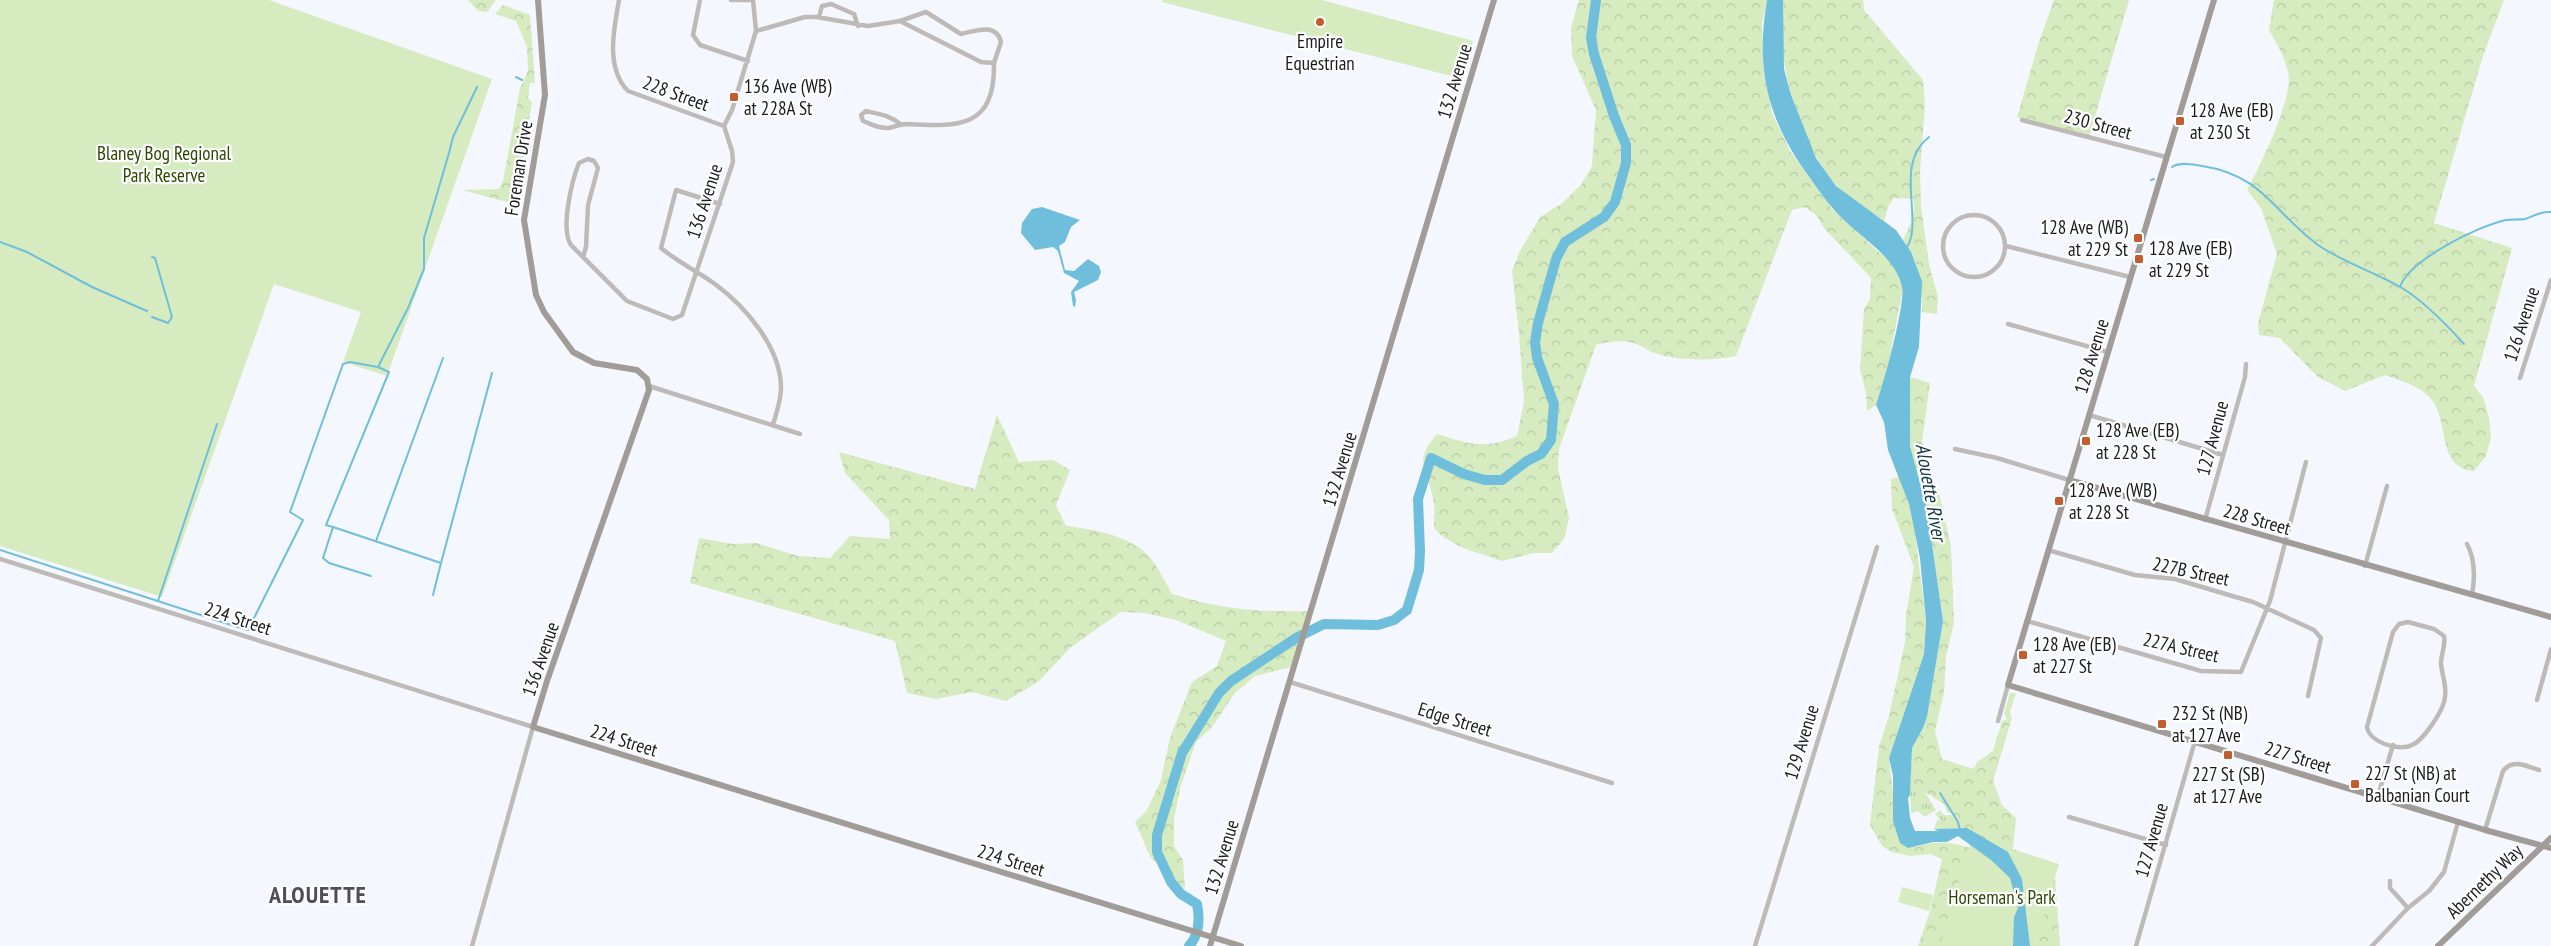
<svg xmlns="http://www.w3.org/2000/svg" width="2551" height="946" viewBox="0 0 2551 946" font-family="'PT Sans Narrow',sans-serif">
	<defs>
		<pattern id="grass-tufts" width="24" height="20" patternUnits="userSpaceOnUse" patternTransform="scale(1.25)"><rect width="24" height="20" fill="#d6ebbf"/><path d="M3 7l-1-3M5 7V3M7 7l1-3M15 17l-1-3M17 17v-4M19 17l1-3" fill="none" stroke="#b7c9a4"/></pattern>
		<pattern id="forest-crowns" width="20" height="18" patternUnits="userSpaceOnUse" patternTransform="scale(1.25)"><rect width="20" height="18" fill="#d6ebbf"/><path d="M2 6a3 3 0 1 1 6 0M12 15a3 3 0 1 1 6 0" fill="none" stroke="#b7c9a4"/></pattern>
	</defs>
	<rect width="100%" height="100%" fill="#f5f7ff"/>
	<path fill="url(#grass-tufts)" d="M 2010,693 L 2016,693 L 2010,712 L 2012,718 L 2007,720 L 2004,713 Z
		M 1910,788 L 1925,792 L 1936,810 L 1925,817 L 1918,811 L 1911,814 Z
		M 1940,810 L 1944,815 L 1954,815 L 1960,828 L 1934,829 L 1937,820 L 1942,822 L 1935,814 Z"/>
	<path fill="url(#forest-crowns)" d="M 468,0 L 496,0 L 487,12 L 478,11 Z
		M 1579,0 L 1767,0 L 1762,24 L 1764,73 L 1772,113 L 1790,151 L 1833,210 L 1895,267 L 1903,288 L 1884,386 L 1876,405 L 1867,411 L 1866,393 L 1860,370 L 1864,309 L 1870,299 L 1871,278 L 1824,228 L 1817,216 L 1805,207 L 1792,210 L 1736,356 C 1713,361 1677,361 1655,353 C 1650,352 1646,348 1641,346 C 1627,339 1610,341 1596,345 L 1559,449 L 1558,468 L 1569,518 L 1564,539 L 1552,553 L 1534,553 L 1502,561 L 1463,548 L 1443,537 L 1434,528 C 1434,520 1435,512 1434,504 C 1430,472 1410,464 1437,434 C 1470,444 1483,450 1517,436 L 1524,402 L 1519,334 L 1512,271 L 1520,251 L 1540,217 L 1561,204 L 1581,185 L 1592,166 L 1596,110 L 1572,56 L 1571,28 Z
		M 1783,0 L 1863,0 L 1864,10 L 1923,80 L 1925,107 L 1920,170 L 1921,207 L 1929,264 L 1938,297 L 1937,314 L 1922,312 C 1922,283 1920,264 1903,240 C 1909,226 1917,214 1913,199 L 1894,198 L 1889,205 L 1884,221 C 1870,210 1846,197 1835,184 C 1798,140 1774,57 1783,0 Z
		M 2054,0 L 2129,0 L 2089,137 L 2017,117 L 2038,45 Z
		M 2274,0 L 2504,0 L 2483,56 L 2434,223 L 2512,248 L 2474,386 L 2483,397 L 2489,417 L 2491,438 L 2486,456 L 2474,471 C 2439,469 2448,426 2434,403 C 2424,387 2402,381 2385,375 L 2345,391 L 2318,377 L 2280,338 L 2259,335 L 2258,323 L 2277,254 L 2261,208 L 2247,190 C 2260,166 2294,98 2288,72 C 2285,57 2276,43 2269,30 Z
		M 503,5 L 530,15 L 535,83 L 530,83 L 528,98 L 532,102 L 515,204 L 462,190 L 499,189 L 503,181 L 520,88 L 528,71 L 527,47 L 516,21 L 495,14 Z
		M 1910,377 L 1930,383 L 1922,441 L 1928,469 L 1938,489 L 1951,546 L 1954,623 L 1946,656 L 1944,693 L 1935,731 L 1942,759 L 1974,769 L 1977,762 L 1993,751 L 2002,721 L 2012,718 L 1993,781 L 2002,805 L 2016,818 L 2013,849 L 2049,861 L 2055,877 L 2060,946 L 2030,946 L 1967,828 L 1960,828 L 1954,815 L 1947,812 L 1944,804 L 1925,792 L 1910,788 L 1912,747 L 1923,728 L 1927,717 L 1943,621 L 1927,509 L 1910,446 Z
		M 997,415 L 1019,462 L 1053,460 L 1070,470 L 1056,505 L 1066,526 C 1090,529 1117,533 1138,547 C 1154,557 1163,578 1172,594 C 1225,610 1258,612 1312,611 L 1295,666 L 1255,676 L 1235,693 L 1212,727 L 1196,742 L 1181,785 L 1174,819 L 1174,846 L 1183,860 L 1185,889 L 1151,858 L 1135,822 L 1147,810 L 1161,780 L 1170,738 L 1192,682 L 1217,666 L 1226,641 L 1176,620 L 1145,613 L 1121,612 L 1071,647 L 1038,682 L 1006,701 L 972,692 L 936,699 L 907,693 L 895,641 L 690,583 L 699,538 L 733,544 L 756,543 L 798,556 L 830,558 L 850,536 L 890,539 L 889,520 L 845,473 L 839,452 L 975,489 Z
		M 1899,477 L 1909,504 L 1915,533 L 1926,621 L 1924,654 L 1889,758 L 1893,794 L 1915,847 C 1939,839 1957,842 1980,852 L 2013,946 L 1918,946 L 1930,911 L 1942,859 L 1930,854 L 1910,856 L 1892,852 L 1882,846 L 1870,825 L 1879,746 L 1889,716 L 1905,642 L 1906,615 L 1914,567 L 1892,509 L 1891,479 Z"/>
	<path fill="#d6ebbf" d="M 0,0 L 269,0 L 492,79 L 387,376 L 343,362 L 361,312 L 274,284 L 162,597 L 0,546 Z
		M 1162,0 L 1322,0 L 1473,41 L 1463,79 L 1162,2 Z
		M 1972,838 L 2059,864 L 2035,946 L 1940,946 Z
		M 1902,887 L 1933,895 L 1929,911 L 1898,902 Z"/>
	<path fill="#6fbfdc" d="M 1767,0 L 1783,0 L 1784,69 L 1791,95 L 1816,158 L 1836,186 L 1896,230 L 1911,252 L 1922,281 L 1919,347 L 1910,377 L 1910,446 L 1927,509 L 1943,621 L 1927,717 L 1923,728 L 1912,748 L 1910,795 L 1908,798 L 1910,818 L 1915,831 L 1938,831 L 1934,829 L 1967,828 L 2008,852 L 2022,879 L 2030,946 L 2013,946 L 2014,917 L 2018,908 L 2010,878 L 1991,860 L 1958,836 L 1947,842 L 1933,842 L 1908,848 L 1900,843 L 1893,821 L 1893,776 L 1889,758 L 1924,654 L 1926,621 L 1920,558 L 1909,504 L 1888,450 L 1884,422 L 1876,405 C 1883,387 1906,302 1902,287 C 1897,260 1865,240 1846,222 C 1832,209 1821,194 1810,178 C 1768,121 1755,71 1767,0 Z
		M 1042,207 L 1080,220 L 1071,227 L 1065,242 L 1059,246 L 1065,270 L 1074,271 L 1088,259 L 1099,266 L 1101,272 L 1098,280 L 1074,292 L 1076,300 L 1075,307 L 1073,306 L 1071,292 L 1079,281 L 1064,273 L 1058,251 L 1053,247 L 1035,250 L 1021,233 L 1022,223 L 1032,209 Z"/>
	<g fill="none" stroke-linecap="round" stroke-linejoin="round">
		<path stroke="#6fbfdc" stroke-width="2" d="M 516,77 L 522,80
			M 2172,167 C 2180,162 2192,164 2202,166 C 2263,175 2274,213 2318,245 C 2344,263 2375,272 2402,288 C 2425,302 2446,324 2464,344
			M 2151,180 L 2154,179
			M 0,242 L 27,252 L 92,287 L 147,311
			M 1907,247 C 1924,220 1893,164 1929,137
			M 2400,287 C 2409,260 2478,226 2506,220 C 2512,219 2519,220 2525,219 C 2535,216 2540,211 2551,212
			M 152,317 L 168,323 L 172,317 L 155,258 L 152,257
			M 333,527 L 441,563 L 433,595
			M 376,541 L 443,358
			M 0,550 L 204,616
			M 441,563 L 492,373
			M 371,576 L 329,563 L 323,558 L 333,527 L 326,525 L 389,372 L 378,367
			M 158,601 L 217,424
			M 212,619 L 248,630 L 303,520 L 290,512 L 343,364 L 350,362 L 378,367 L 408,308 L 424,269 L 424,238 L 449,153 L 453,137 L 477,87
			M 1940,793 L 1958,822 L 1960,830"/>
		<path stroke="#6fbfdc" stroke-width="10" d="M 1189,946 C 1200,934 1200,919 1197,904 L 1181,894 L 1171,882 L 1157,852 L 1157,835 L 1182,753 L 1219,693 L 1231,681 L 1296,638 L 1324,624 L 1378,625 L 1394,620 L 1407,610 L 1419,570 L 1420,551 L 1418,499 L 1431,458 L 1464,474 L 1485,480 L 1502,480 L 1527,461 L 1541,454 L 1551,440 L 1554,404 L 1537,358 L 1535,342 L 1538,323 L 1556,259 L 1565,242 L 1604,217 L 1615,202 L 1626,163 L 1626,145 L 1614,116 L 1594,54 L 1591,38 L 1596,0"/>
		<path stroke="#bebab7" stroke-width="4.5" d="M 619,0 C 614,28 605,68 628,91 L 724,126
			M 700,0 L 693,35 L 700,45 L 748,61
			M 731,0 L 753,0
			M 819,17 L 822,6 L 831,4 L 854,14 L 858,26
			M 900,21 L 926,12 L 961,34 C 975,31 996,22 1001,42 L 994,63
			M 756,31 L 805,17 L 817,17 L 868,26 L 900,21 L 981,62 L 994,63
			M 2022,120 L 2166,157
			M 900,124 C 890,115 878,114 866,111 L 861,115 L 863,121 C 871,124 880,129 889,128 C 895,127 900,124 907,124 C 960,127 995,128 994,63
			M 720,204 L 676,190 L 661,248 C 678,262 698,272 715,284 C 746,307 781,348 781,388 C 781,401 776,413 773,425
			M1943 246a31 31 0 1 1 62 0a31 31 0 1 1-62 0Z
			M 2006,246 L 2130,277
			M 583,257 L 586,247 L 588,205 L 598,168 L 594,161 L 588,159 L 579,163 C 572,180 560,229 571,245 L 627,301 L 673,319 L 682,315 L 733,162 L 732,151 L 724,126 L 732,110 L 756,31 L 753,0
			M 2008,324 L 2108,352
			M 2520,378 L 2551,280
			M 649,386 L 800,434
			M 2089,415 L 2223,455
			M 1955,449 L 1997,458 L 2069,480
			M 2205,520 L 2245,377 L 2246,364
			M 2467,544 C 2475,559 2475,578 2472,595
			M 2048,550 L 2135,575 L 2175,579 L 2229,595 L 2253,602 L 2314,630 L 2321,638 L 2308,696
			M 0,559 L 533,727 L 472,946
			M 2365,566 L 2387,486
			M 2027,621 L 2201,671 L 2241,672 L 2270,601 L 2306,462
			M 2408,622 L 2434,629 L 2444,636 C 2446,645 2441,654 2441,663 C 2442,677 2448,688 2444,702 C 2441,713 2423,741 2412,745 C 2399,752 2369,742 2367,727 L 2393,632 L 2399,624 Z
			M 1290,682 L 1612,783
			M 2537,700 L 2551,649
			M 1998,721 L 2008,685
			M 2378,796 L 2393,745
			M 2069,817 L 2166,845
			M 2485,830 L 2503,771 C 2513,758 2526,766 2539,770
			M 2390,881 L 2390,888 L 2408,908
			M 1755,946 L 1877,547
			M 2136,946 L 2195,741
			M 2372,946 L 2408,908 L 2429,891 L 2444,872 L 2458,822"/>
		<path stroke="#a29c98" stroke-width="6" d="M 538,0 L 545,95 L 524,220 L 536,295 L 544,312 L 573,352 L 594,363 L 637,370 L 647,379 L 649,390 L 547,681 L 533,727 L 1241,946
			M 2214,0 L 2008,685 L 2485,830 L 2551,848
			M 2069,480 L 2551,617
			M 1210,946 L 1494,0
			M 2438,946 L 2551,838"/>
	</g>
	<g fill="#c35d2d" stroke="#fff" stroke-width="2">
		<circle cx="1320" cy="22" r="5"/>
		<rect x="729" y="92" width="10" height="10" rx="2.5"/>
		<rect x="2175" y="116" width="10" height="10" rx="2.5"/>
		<rect x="2133" y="233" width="10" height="10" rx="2.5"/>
		<rect x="2134" y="254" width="10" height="10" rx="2.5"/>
		<rect x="2081" y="436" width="10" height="10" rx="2.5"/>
		<rect x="2054" y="496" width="10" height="10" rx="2.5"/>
		<rect x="2018" y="650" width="10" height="10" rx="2.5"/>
		<rect x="2157" y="719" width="10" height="10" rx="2.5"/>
		<rect x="2223" y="750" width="10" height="10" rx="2.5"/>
		<rect x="2350" y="779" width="10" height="10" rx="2.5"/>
	</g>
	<g text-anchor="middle" stroke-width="4.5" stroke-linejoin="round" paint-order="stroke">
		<g font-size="19" fill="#1a1b1e" stroke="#fff" text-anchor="start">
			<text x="1320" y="48" text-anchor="middle">Empire<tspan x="1320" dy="22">Equestrian</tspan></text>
			<text x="744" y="93">136 Ave (WB)<tspan x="744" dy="22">at 228A St</tspan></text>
			<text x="2190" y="117">128 Ave (EB)<tspan x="2190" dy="22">at 230 St</tspan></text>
			<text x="2128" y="234" text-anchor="end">128 Ave (WB)<tspan x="2128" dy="22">at 229 St</tspan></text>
			<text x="2149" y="255">128 Ave (EB)<tspan x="2149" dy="22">at 229 St</tspan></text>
			<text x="2096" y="437">128 Ave (EB)<tspan x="2096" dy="22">at 228 St</tspan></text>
			<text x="2069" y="497">128 Ave (WB)<tspan x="2069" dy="22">at 228 St</tspan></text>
			<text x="2033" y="651">128 Ave (EB)<tspan x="2033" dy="22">at 227 St</tspan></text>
			<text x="2172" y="720">232 St (NB)<tspan x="2172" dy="22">at 127 Ave</tspan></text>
			<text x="2365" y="780">227 St (NB) at<tspan x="2365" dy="22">Balbanian Court</tspan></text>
			<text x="2228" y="781" text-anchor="middle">227 St (SB)<tspan x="2228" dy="22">at 127 Ave</tspan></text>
		</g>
		<g font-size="19" fill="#1a1b1e" stroke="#fff">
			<text transform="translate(1454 81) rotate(-73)" y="7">132 Avenue</text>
			<text transform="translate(676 93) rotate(20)" y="7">228 Street</text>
			<text transform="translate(2098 124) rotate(15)" y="7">230 Street</text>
			<text transform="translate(518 168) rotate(-81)" y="7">Foreman Drive</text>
			<text transform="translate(704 201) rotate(-72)" y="7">136 Avenue</text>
			<text transform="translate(2521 324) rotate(-72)" y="7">126 Avenue</text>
			<text transform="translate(2091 356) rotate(-73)" y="7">128 Avenue</text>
			<text transform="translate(2212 438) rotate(-75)" y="7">127 Avenue</text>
			<text transform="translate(1339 469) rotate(-73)" y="7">132 Avenue</text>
			<text transform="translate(2257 519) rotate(16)" y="7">228 Street</text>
			<text transform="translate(2191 571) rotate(12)" y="7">227B Street</text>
			<text transform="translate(238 618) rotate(18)" y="7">224 Street</text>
			<text transform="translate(2181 647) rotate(13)" y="7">227A Street</text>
			<text transform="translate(540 659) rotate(-71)" y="7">136 Avenue</text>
			<text transform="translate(1455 719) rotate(17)" y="7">Edge Street</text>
			<text transform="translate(624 740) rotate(17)" y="7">224 Street</text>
			<text transform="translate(1801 742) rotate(-73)" y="7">129 Avenue</text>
			<text transform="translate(2298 757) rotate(17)" y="7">227 Street</text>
			<text transform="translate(2151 840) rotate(-74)" y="7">127 Avenue</text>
			<text transform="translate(1221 857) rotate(-73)" y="7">132 Avenue</text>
			<text transform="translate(1011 860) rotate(17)" y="7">224 Street</text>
			<text transform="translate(2484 881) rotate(-44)" y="7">Abernethy Way</text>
		</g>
		<g font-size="19" fill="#2e4600" stroke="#fff">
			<text x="164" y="160">Blaney Bog Regional<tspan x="164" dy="22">Park Reserve</tspan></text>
			<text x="2002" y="904">Horseman's Park</text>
		</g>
		<g font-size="20" font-style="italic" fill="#123844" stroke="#fff">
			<text transform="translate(1931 492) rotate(80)" y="7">Alouette River</text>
		</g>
		<g font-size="24" font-weight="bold" letter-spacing="1" fill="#4e4f58" stroke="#fff">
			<text x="318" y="903">ALOUETTE</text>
		</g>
	</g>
</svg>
